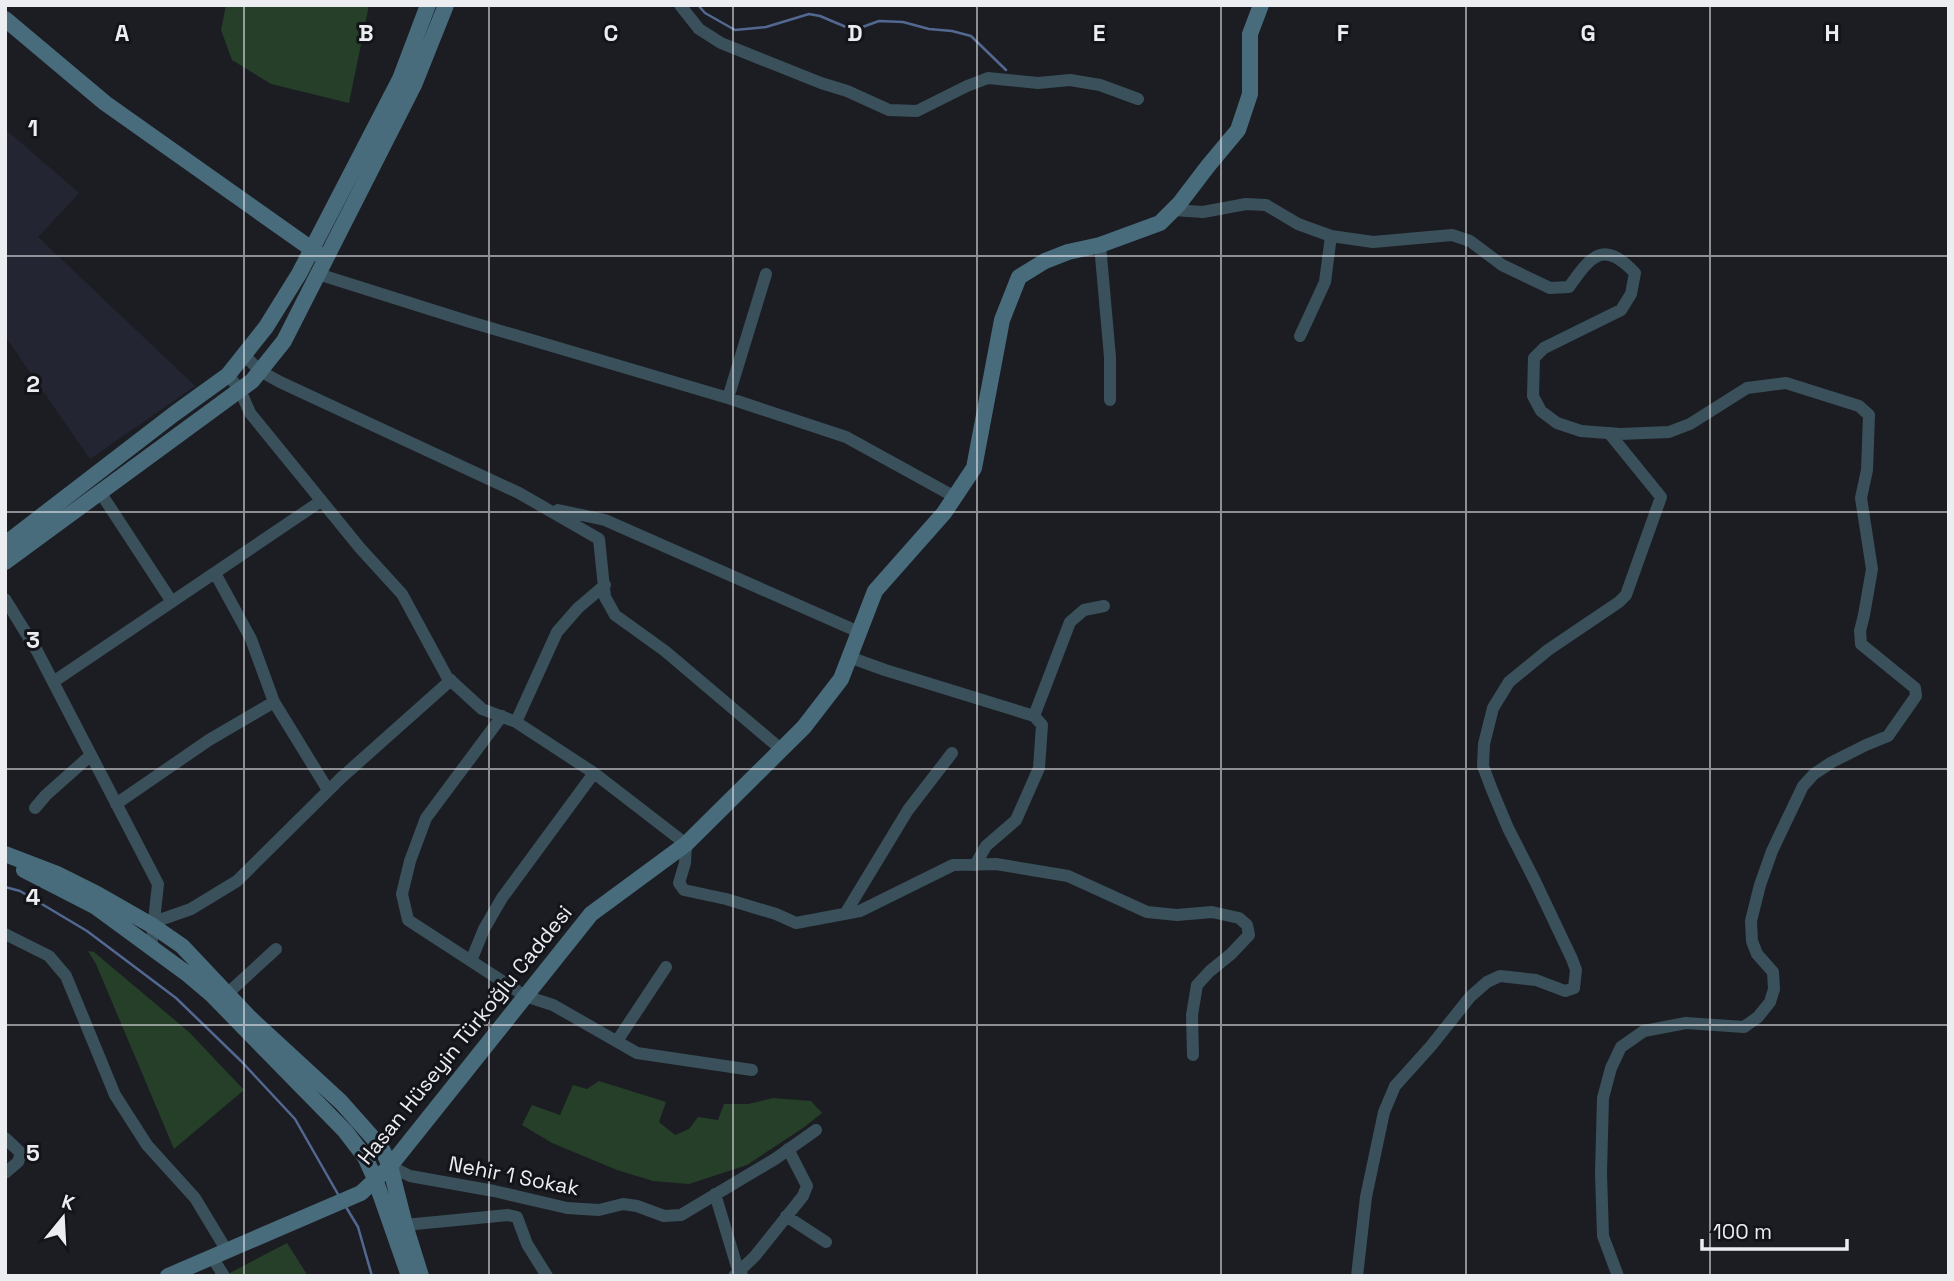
<svg xmlns="http://www.w3.org/2000/svg" width="1954" height="1281" viewBox="0 0 1954 1281" font-family="'Space Grotesk',sans-serif">
	<rect width="100%" height="100%" fill="#1b1d23"/>
	<path fill="#232632" d="M 5,129 L 79,193 L 38,237 L 195,386 L 90,459 L 5,336 Z"/>
	<path fill="#253f28" d="M 226,5 L 369,5 L 349,103 L 271,84 L 232,60 L 221,30 Z
		M 88,951 L 94,952 L 189,1032 L 244,1090 L 174,1149 L 96,964 Z
		M 599,1081 L 666,1102 L 659,1122 L 675,1135 L 689,1129 L 698,1117 L 718,1120 L 724,1104 L 748,1104 L 773,1098 L 811,1101 L 822,1113 L 803,1128 L 747,1165 L 689,1184 L 653,1181 L 617,1170 L 552,1143 L 522,1125 L 532,1105 L 560,1115 L 573,1085 L 587,1089 Z
		M 287,1243 L 308,1276 L 226,1275 Z"/>
	<g fill="none" stroke-linecap="round" stroke-linejoin="round">
		<path stroke="#536891" stroke-width="2.5" d="M 698,5 L 705,13 L 735,30 L 766,27 L 809,14 L 820,16 L 846,27 L 857,29 L 879,21 L 903,22 L 929,29 L 952,31 L 971,36 L 1006,70
			M 5,887 L 20,891 L 87,931 L 176,998 L 241,1061 L 295,1119 L 339,1196
			M 346,1207 L 358,1227 L 372,1276"/>
		<path stroke="#3a505a" stroke-width="12" d="M 680,5 L 699,29 L 721,43 L 821,83 L 847,91 L 889,110 L 917,111 L 967,86 L 988,78 L 1038,83 L 1070,80 L 1100,85 L 1138,99
			M 1173,210 L 1203,212 L 1246,204 L 1266,205 L 1298,224 L 1331,236 L 1373,242 L 1452,235 L 1470,241 L 1502,265 L 1550,288 L 1569,287 C 1591,256 1603,239 1635,273 L 1631,294 L 1621,310 L 1544,348 L 1534,358 L 1533,396 L 1541,411 L 1557,423 L 1581,431 L 1620,434 L 1669,432 L 1690,424 L 1747,388 L 1786,383 L 1859,406 L 1869,415 L 1867,470 L 1861,498 L 1872,569 L 1864,615 L 1860,631 L 1861,644 L 1915,688 L 1916,696 L 1888,736 L 1866,745 L 1832,762 L 1814,774 L 1803,786 L 1772,851 L 1760,885 L 1751,921 L 1752,941 L 1757,954 L 1773,972 L 1774,989 L 1770,1002 L 1758,1017 L 1744,1027 L 1686,1023 L 1644,1031 L 1621,1047 L 1611,1068 L 1603,1098 L 1601,1173 L 1603,1236 L 1618,1276
			M 1100,245 L 1110,357 L 1110,400
			M 318,274 L 467,321 L 728,398 L 846,437 L 955,497
			M 1300,336 L 1325,282 L 1331,236
			M 244,355 L 260,371 L 280,382 L 519,493 L 599,539 L 605,597 L 615,615 L 665,651 L 782,750
			M 228,375 L 240,390 L 250,413 L 360,548 L 402,594 L 447,677 L 482,709 L 516,722 L 594,773 L 686,844 L 685,863 L 679,883 L 684,890 L 726,899 L 776,914 L 796,923 L 860,911 L 953,865 L 996,864 L 1068,876 L 1147,912 L 1177,915 L 1212,912 L 1239,918 L 1247,925 L 1249,935 L 1231,954 L 1210,971 L 1197,985 L 1192,1015 L 1193,1055
			M 728,398 L 766,274
			M 100,492 L 172,602
			M 558,510 L 605,520 L 859,632
			M 215,573 L 251,639 L 274,702 L 328,790
			M 5,599 L 37,651 L 158,884 L 151,948
			M 849,657 L 885,670 L 1034,716 L 1042,725 L 1039,768 L 1016,820 L 986,846 L 975,865
			M 53,682 L 321,501
			M 502,716 L 426,818 L 410,861 L 402,894 L 408,920 L 525,996 L 553,1005 L 637,1053 L 752,1070
			M 1034,716 L 1070,622 L 1084,610 L 1104,606
			M 516,722 L 557,632 L 578,608 L 605,585
			M 116,804 L 209,740 L 274,702
			M 35,808 L 46,795 L 91,755
			M 845,914 L 908,810 L 952,753
			M 154,922 L 191,909 L 237,881 L 341,778 L 451,680
			M 5,934 L 49,956 L 66,976 L 115,1095 L 147,1145 L 195,1198 L 227,1251
			M 471,961 L 484,929 L 502,898 L 594,773
			M 227,994 L 276,949
			M 617,1041 L 666,967
			M 5,1138 L 21,1153 L 18,1162 L 5,1173
			M 390,1166 L 410,1176 L 494,1191 L 567,1208 L 599,1210 L 623,1204 L 637,1206 L 664,1216 L 681,1215 L 775,1159 L 816,1130
			M 715,1194 L 738,1270 L 742,1275
			M 786,1216 L 826,1242
			M 405,1225 L 508,1215 L 517,1217 L 527,1244 L 547,1276
			M 212,1257 L 224,1276
			M 734,1276 L 755,1256 L 803,1196 L 807,1186 L 788,1149
			M 1357,1276 L 1366,1197 L 1384,1112 L 1395,1086 L 1431,1046 L 1470,997 L 1487,982 L 1500,976 L 1536,980 L 1565,991 L 1574,988 L 1576,970 L 1572,959 L 1535,881 L 1508,828 L 1492,790 L 1483,766 L 1484,744 L 1493,708 L 1509,682 L 1548,650 L 1619,602 L 1626,595 L 1661,497 L 1609,433"/>
		<path stroke="#496c7c" stroke-width="16" d="M 5,19 L 105,103 L 320,255
			M 5,544 L 174,414 L 228,375 L 266,327 L 299,274 L 400,79 L 428,5
			M 5,562 L 252,381 L 284,341 L 414,85 L 446,5
			M 5,854 L 57,874 L 97,894 L 153,926 L 182,946 L 251,1019 L 341,1102 L 381,1147 L 390,1166 L 405,1225 L 421,1276
			M 24,870 L 96,907 L 186,973 L 212,995 L 345,1131 L 365,1157 L 375,1179 L 409,1276
			M 168,1276 L 361,1193 L 390,1166 L 591,914 L 686,844 L 804,727 L 841,679 L 875,591 L 944,513 L 974,468 L 1002,320 L 1019,277 L 1045,261 L 1068,252 L 1100,245 L 1160,223 L 1179,204 L 1208,166 L 1238,130 L 1250,94 L 1250,34 L 1261,5"/>
	</g>
	<path fill="none" stroke="#ecedf1" stroke-width="2" stroke-opacity="0.55" d="M 244,5 L 244,1276M 489,5 L 489,1276M 733,5 L 733,1276M 977,5 L 977,1276M 1221,5 L 1221,1276M 1466,5 L 1466,1276M 1710,5 L 1710,1276M 5,256 L 1949,256M 5,512 L 1949,512M 5,769 L 1949,769M 5,1025 L 1949,1025"/>
	<g text-anchor="middle" stroke-width="6" stroke-linejoin="round" paint-order="stroke">
		<g font-size="21" fill="#ecedf1" stroke="#121419">
			<text transform="translate(465 1035) rotate(-51)" y="7">Hasan Hüseyin Türkoğlu Caddesi</text>
			<text transform="translate(514 1176) rotate(11)" y="7">Nehir 1 Sokak</text>
		</g>
	</g>
	<g font-size="23" text-anchor="middle" font-weight="bold" fill="#ecedf1" stroke="#121419" stroke-width="6" stroke-linejoin="round" paint-order="stroke">
		<text x="122" y="41">A</text>
		<text x="366" y="41">B</text>
		<text x="611" y="41">C</text>
		<text x="855" y="41">D</text>
		<text x="1099" y="41">E</text>
		<text x="1343" y="41">F</text>
		<text x="1588" y="41">G</text>
		<text x="1832" y="41">H</text>
		<text x="33" y="136">1</text>
		<text x="33" y="392">2</text>
		<text x="33" y="648">3</text>
		<text x="33" y="905">4</text>
		<text x="33" y="1161">5</text>
	</g>
	<rect width="1954" height="1281" fill="none" stroke="#ecedf1" stroke-width="14"/>
	<g transform="translate(63 1218) rotate(18)" stroke="#121419" stroke-width="5" paint-order="stroke">
	<path d="M0-5L12 26L0 18L-12 26Z" fill="#ecedf1"/>
	<text y="-10" font-size="19" font-weight="bold" text-anchor="middle" fill="#ecedf1">K</text>
	</g>
	<path d="M1702 1239v10h145v-10" fill="none" stroke="#ecedf1" stroke-width="3.5"/>
	<text x="1713" y="1239" font-size="21" fill="#ecedf1" stroke="#121419" stroke-width="5" paint-order="stroke">100 m</text>
</svg>
